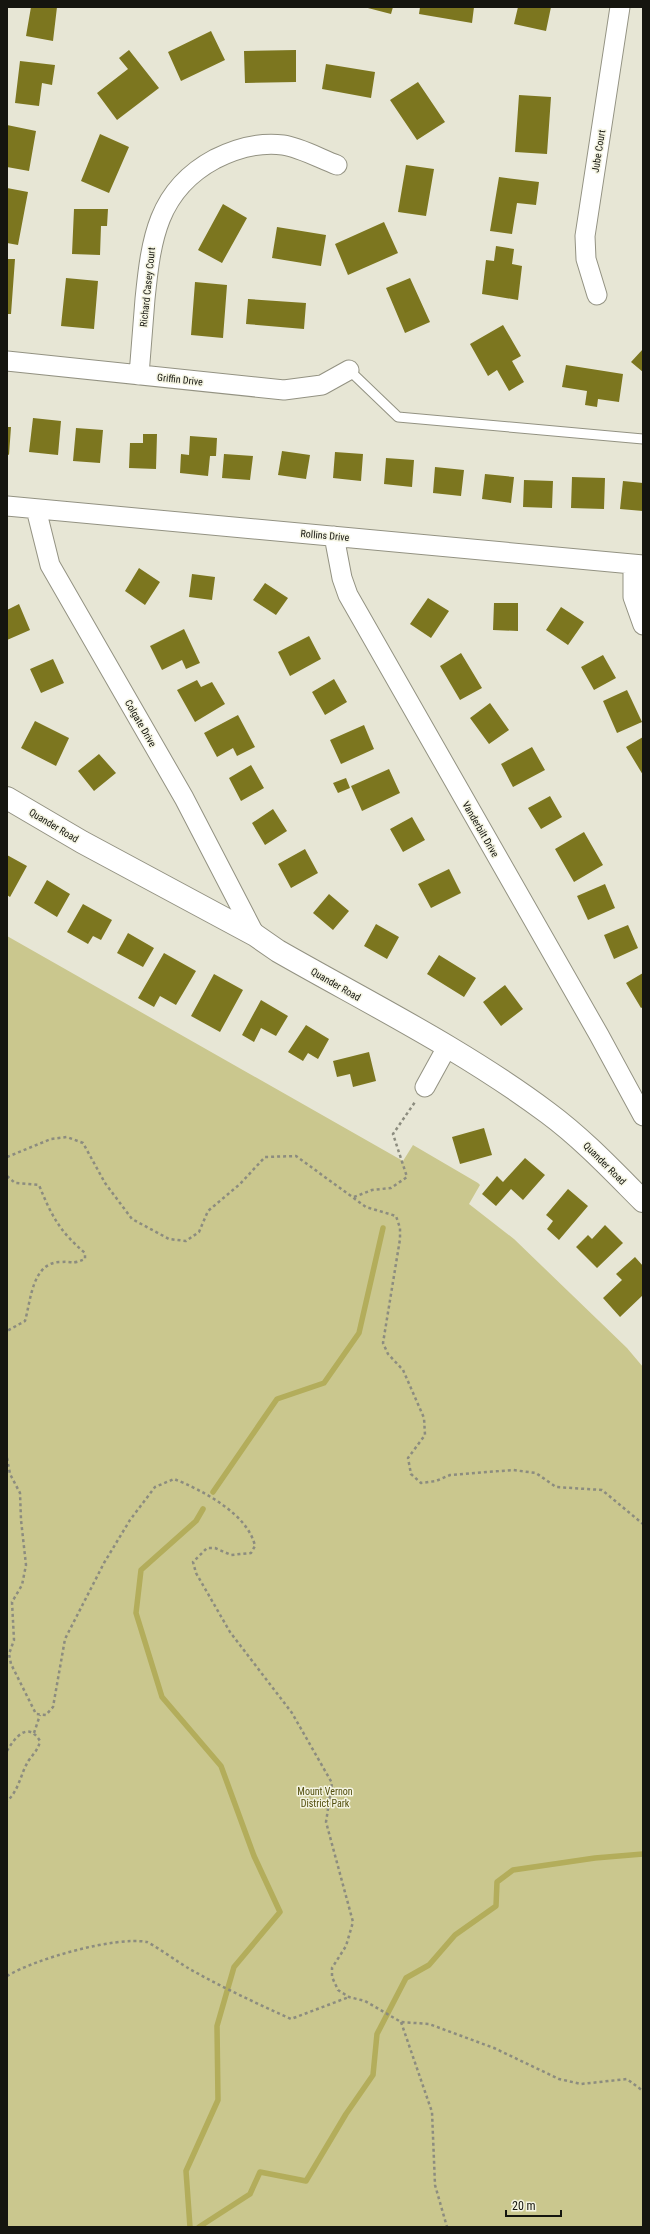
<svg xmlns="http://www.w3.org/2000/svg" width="650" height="2234" viewBox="0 0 650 2234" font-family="'Roboto Condensed',sans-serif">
	<rect width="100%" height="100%" fill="#e7e6d5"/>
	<path fill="#cac78e" d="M 7,936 L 403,1161 L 413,1145 L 478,1183 L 480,1185 L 469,1204 L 514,1239 L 627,1348 L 643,1367 L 643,2227 L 7,2227 Z"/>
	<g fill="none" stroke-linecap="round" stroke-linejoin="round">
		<path stroke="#b3ad5b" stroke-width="5.5" d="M 213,1492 L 277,1399 L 324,1383 L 359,1333 L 383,1228
			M 190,2227 L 186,2171 L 218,2100 L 217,2026 L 234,1967 L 280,1912 L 254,1856 L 221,1766 L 162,1697 L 136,1613 L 141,1570 L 196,1521 L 203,1509
			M 199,2227 L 250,2194 L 260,2172 L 306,2181 L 346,2114 L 373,2075 L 377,2034 L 406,1978 L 429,1965 L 455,1935 L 496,1906 L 497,1882 L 513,1870 L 595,1858 L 643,1854"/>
	</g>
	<path fill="#7c761f" d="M 31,7 L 57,7 L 53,41 L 26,36 Z
		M 364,7 L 393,7 L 391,14 Z
		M 420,7 L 474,7 L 472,23 L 419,14 Z
		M 518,7 L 551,7 L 546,31 L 514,24 Z
		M 211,31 L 225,60 L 181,81 L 168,52 Z
		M 129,50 L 159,88 L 117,120 L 97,93 L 128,69 L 119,58 Z
		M 296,50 L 296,82 L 245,83 L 244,51 Z
		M 20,61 L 55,65 L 52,85 L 42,83 L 39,106 L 15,103 Z
		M 326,64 L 375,72 L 371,98 L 322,89 Z
		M 418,82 L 445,122 L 417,140 L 390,100 Z
		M 519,95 L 551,97 L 547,154 L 515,152 Z
		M 7,125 L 36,131 L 29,171 L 7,167 Z
		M 100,134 L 129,147 L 109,193 L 81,181 Z
		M 406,165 L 434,169 L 426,216 L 398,212 Z
		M 499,177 L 539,182 L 536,205 L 517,203 L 512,234 L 490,231 Z
		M 7,188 L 28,192 L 18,245 L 7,243 Z
		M 223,204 L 247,218 L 222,263 L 198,250 Z
		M 74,209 L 108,209 L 107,226 L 101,226 L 100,255 L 72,254 Z
		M 384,222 L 398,253 L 348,275 L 335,244 Z
		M 277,227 L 326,235 L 321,266 L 272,258 Z
		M 496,246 L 514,249 L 512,264 L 522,266 L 518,300 L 482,294 L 486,260 L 494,261 Z
		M 7,259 L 15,259 L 11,314 L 7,314 Z
		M 66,278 L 98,281 L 94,329 L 61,326 Z
		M 410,278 L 430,322 L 405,333 L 386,288 Z
		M 195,282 L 227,285 L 223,338 L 191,335 Z
		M 248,299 L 306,303 L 304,329 L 246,324 Z
		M 503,325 L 521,356 L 512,361 L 524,382 L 509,391 L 497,370 L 488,376 L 470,344 Z
		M 643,349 L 643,372 L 631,362 Z
		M 566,365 L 623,374 L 619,402 L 598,399 L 597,407 L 585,405 L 587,391 L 562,387 Z
		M 33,418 L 61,421 L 58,455 L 29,452 Z
		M 7,427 L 11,427 L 9,455 L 7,454 Z
		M 76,428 L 103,430 L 100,463 L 73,461 Z
		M 143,434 L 157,434 L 156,469 L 129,468 L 130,443 L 143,443 Z
		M 190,436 L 217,438 L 216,456 L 210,456 L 208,476 L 180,473 L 181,454 L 189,455 Z
		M 282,451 L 310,455 L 306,479 L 278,475 Z
		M 335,452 L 363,454 L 361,481 L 333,478 Z
		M 224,454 L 253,456 L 250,480 L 222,478 Z
		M 386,458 L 414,460 L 412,487 L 384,484 Z
		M 435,467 L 464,470 L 461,496 L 433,493 Z
		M 485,474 L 514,477 L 511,503 L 482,499 Z
		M 572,477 L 605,478 L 604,509 L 571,508 Z
		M 524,480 L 553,481 L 552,508 L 523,507 Z
		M 623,481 L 643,483 L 643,511 L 620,509 Z
		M 139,568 L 160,582 L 145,605 L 125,591 Z
		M 192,574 L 215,577 L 212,600 L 189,597 Z
		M 265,583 L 288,598 L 276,615 L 253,600 Z
		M 428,598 L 449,611 L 431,638 L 410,624 Z
		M 494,603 L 518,603 L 518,631 L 493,630 Z
		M 19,604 L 30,630 L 7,640 L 7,610 Z
		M 561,607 L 584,622 L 568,645 L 546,630 Z
		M 184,629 L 200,663 L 186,669 L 182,660 L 162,670 L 150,646 Z
		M 309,636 L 321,659 L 290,676 L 278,652 Z
		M 461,653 L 482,688 L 460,700 L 440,666 Z
		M 603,655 L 616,678 L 594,690 L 581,667 Z
		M 53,659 L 64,683 L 41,693 L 30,669 Z
		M 334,679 L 347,702 L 325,715 L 312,692 Z
		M 197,680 L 201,687 L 212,682 L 225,704 L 195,722 L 177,690 Z
		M 627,690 L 642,722 L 617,733 L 603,701 Z
		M 490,703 L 509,730 L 489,744 L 470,718 Z
		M 238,715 L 255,747 L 237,756 L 233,748 L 217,757 L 204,733 Z
		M 35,721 L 69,738 L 56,766 L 21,748 Z
		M 364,725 L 374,749 L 341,764 L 330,740 Z
		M 643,737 L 643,775 L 626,747 Z
		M 532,747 L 545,770 L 513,787 L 501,764 Z
		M 99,754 L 116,773 L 94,791 L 78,771 Z
		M 251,765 L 264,788 L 241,801 L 229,778 Z
		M 389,769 L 400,793 L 362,811 L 351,786 Z
		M 346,778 L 350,788 L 338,793 L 333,783 Z
		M 550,796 L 562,817 L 541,829 L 528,808 Z
		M 273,809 L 287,831 L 265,845 L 252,823 Z
		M 412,817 L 425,840 L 403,852 L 390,829 Z
		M 584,832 L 603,865 L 574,882 L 555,849 Z
		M 305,849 L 318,873 L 291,888 L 278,864 Z
		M 7,855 L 27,866 L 10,897 L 7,895 Z
		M 449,869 L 461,893 L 431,908 L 418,884 Z
		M 47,880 L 70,894 L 57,917 L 34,903 Z
		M 605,884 L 615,908 L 588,920 L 577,896 Z
		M 329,894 L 349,911 L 333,930 L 313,913 Z
		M 83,904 L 112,920 L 101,940 L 93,936 L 88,944 L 67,932 Z
		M 376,924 L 399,937 L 387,959 L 364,946 Z
		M 628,925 L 638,948 L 614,959 L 604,935 Z
		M 128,933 L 154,948 L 143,967 L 117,953 Z
		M 164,953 L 196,971 L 176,1005 L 160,996 L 154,1007 L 138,998 Z
		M 439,955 L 476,978 L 464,997 L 427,974 Z
		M 643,973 L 643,1007 L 641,1008 L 626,983 Z
		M 214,974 L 243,990 L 220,1032 L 191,1016 Z
		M 505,985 L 523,1009 L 501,1026 L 483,1002 Z
		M 261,1000 L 288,1016 L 276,1036 L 261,1028 L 254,1042 L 242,1035 Z
		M 306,1025 L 329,1039 L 318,1059 L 308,1053 L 303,1061 L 288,1052 Z
		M 369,1052 L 376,1081 L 353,1087 L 350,1074 L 337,1077 L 333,1061 Z
		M 484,1128 L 492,1155 L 460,1164 L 452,1137 Z
		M 525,1158 L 545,1175 L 523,1200 L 511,1189 L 496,1206 L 482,1194 L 497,1176 L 503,1182 Z
		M 568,1189 L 588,1206 L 559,1240 L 547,1229 L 553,1221 L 546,1215 Z
		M 605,1225 L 623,1243 L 597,1268 L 576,1247 L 588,1235 L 592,1239 Z
		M 635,1257 L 643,1266 L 643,1295 L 620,1317 L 603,1298 L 622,1280 L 616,1274 Z"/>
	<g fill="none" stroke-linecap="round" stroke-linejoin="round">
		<defs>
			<path id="lane" d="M 349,370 L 398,417 L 643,439"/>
			<path id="street" d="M 597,295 L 586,259 L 585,236 L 620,7
				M 7,361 L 284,390 L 322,385 L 349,370
				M 139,375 C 141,349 143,324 145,299 C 151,240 157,190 215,159 C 235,149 260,142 283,145 C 299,147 321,159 337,165
				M 7,506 L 643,565
				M 36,509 L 50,565 L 184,798 L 255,935
				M 334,536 L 342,578 L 348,595 L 599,1035 L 643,1116
				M 633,564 L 633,597 L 643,625
				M 425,1087 L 447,1047"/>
			<path id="secondary" d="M 7,798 L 82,842 L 255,935 L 278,951 C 369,1003 464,1050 548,1113 C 583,1139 612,1170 643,1201"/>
		</defs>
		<use href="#lane" stroke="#939282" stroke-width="11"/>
		<use href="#street" stroke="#939282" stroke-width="21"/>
		<use href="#secondary" stroke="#939282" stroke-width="24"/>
		<path stroke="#8c8c7f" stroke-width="2.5" stroke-dasharray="3 3" stroke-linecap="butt" d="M 7,1157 L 51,1139 L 67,1137 L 83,1143 L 105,1183 L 132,1219 L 169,1239 L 186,1241 L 199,1232 L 208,1211 L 240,1184 L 265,1157 L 296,1156 L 366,1207 L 396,1216 L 400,1228 L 400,1239 L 383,1343 L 388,1354 L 403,1370 L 424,1418 L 425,1435 L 408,1458 L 411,1474 L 421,1483 L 436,1481 L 450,1475 L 513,1470 L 536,1473 L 556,1487 L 602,1490 L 643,1524
			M 7,1176 L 15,1183 L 39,1185 C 51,1215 60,1232 85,1253 L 85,1259 C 71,1265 74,1261 61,1262 C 32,1262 31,1300 25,1321 L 7,1331
			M 354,1197 L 372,1190 L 391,1188 L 407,1177 L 393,1134 L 415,1102
			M 7,1458 L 10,1474 L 20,1493 L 21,1520 L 26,1565 L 22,1585 L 12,1602 L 14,1640 L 9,1654 L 11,1664 L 36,1714 L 46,1715 L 53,1707 L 65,1639 L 104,1563 L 130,1520 L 155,1487 L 174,1479 C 202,1490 248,1514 255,1546 L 251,1553 L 231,1555 L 215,1548 L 207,1548 L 193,1562 L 196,1573 L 230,1632 L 292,1713 L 332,1783 L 326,1822 L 353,1922 L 346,1946 L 332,1968 L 332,1977 L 338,1990 L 349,1997 L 365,2001 L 401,2022 L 429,2024 L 494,2048 L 559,2079 L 581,2084 L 627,2079 L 643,2091
			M 34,1733 L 40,1715
			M 7,1751 C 15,1737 28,1721 40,1741 C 38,1750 34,1753 29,1760 C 21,1772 19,1791 7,1801
			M 7,1976 C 35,1959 115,1936 147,1942 C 151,1943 181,1964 188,1968 C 221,1987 256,2003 291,2019 L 349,1997
			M 401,2022 L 432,2112 L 435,2185 L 447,2227"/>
		<use href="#lane" stroke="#fff" stroke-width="9"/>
		<use href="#street" stroke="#fff" stroke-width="19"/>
		<use href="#secondary" stroke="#fff" stroke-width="22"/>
	</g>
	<g text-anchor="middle" stroke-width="3" stroke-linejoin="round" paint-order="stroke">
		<g font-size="10" fill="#15150f" stroke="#f4f4e2">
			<text transform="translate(598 151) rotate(-81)" y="4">Jube Court</text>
			<text transform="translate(147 287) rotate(-84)" y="4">Richard Casey Court</text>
			<text transform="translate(180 379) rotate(6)" y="4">Griffin Drive</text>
			<text transform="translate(325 535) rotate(5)" y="4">Rollins Drive</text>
			<text transform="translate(141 723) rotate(60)" y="4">Colgate Drive</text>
			<text transform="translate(54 825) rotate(31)" y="4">Quander Road</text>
			<text transform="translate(481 829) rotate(60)" y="4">Vanderbilt Drive</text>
			<text transform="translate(336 984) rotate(30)" y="4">Quander Road</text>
			<text transform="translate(605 1163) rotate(45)" y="4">Quander Road</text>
		</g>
		<g font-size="10" fill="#524e0d" stroke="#f4f4e2">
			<text x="325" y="1795">Mount Vernon<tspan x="325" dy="12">District Park</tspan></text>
		</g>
	</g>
	<rect width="650" height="2234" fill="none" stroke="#15150f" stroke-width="16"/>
	<path d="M506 2210v6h55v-6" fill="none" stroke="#15150f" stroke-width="2"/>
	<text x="512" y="2210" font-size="12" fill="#15150f" stroke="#f4f4e2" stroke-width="3" paint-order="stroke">20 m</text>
</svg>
